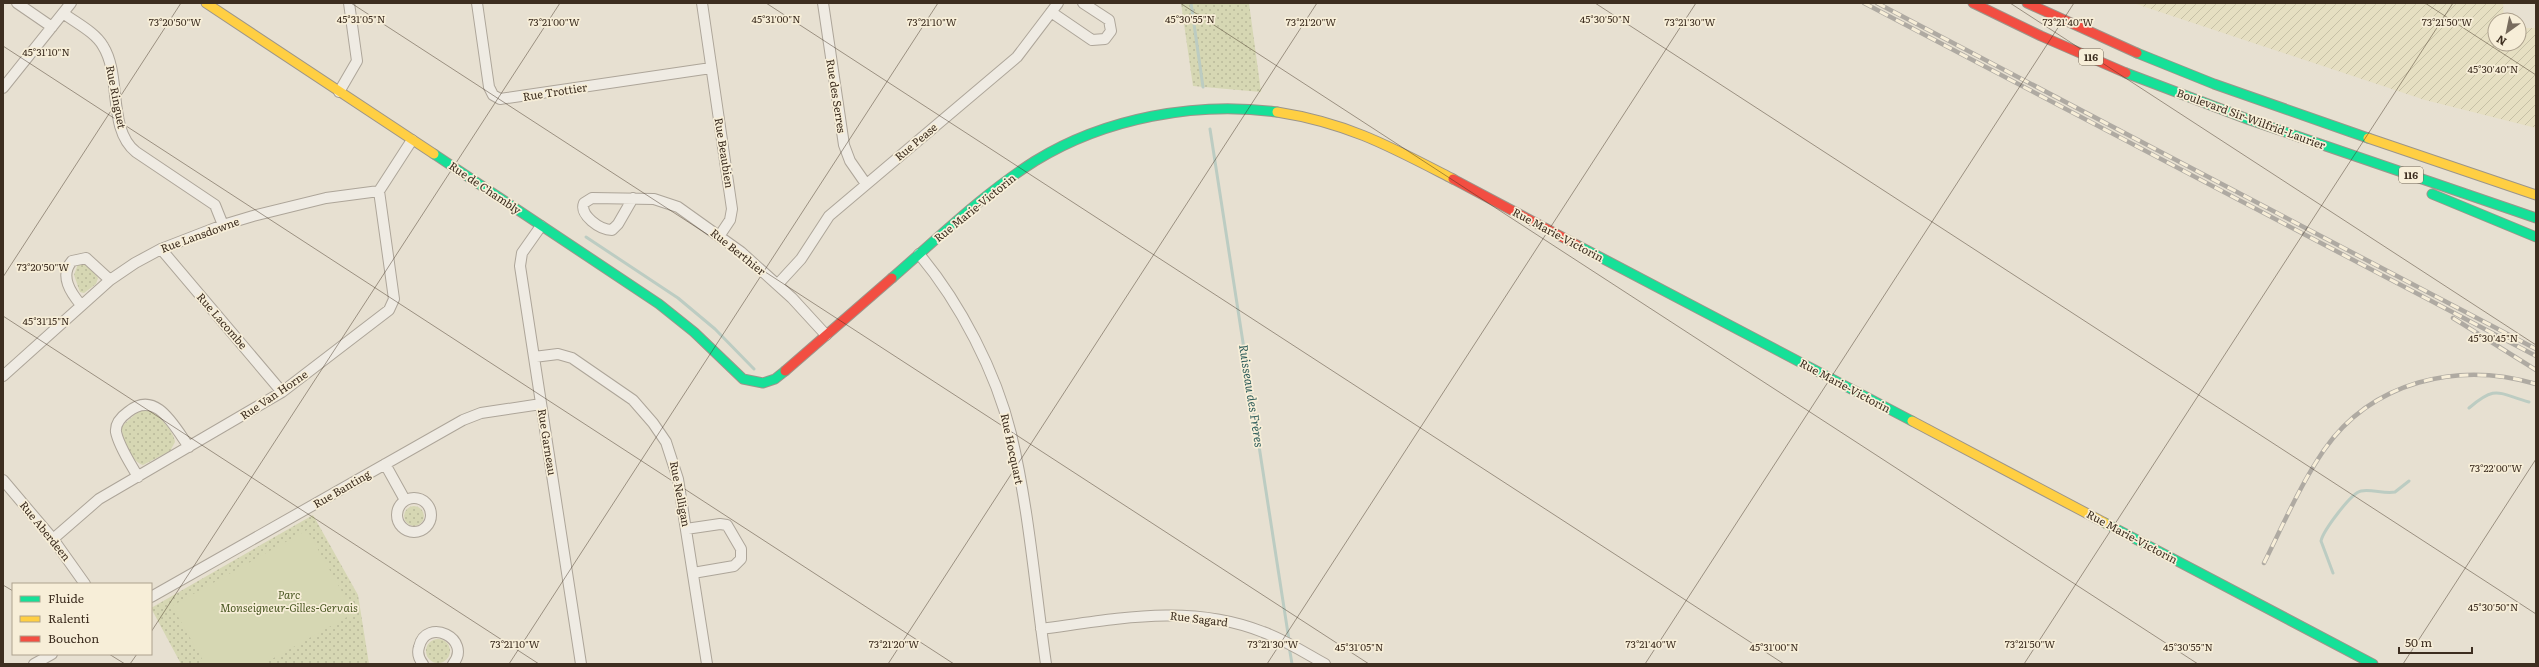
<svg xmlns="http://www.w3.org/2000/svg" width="2539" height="667" viewBox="0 0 2539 667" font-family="Literata,serif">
	<defs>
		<pattern id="farmland-furrows" width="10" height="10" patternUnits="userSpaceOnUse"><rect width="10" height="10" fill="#e6dfc2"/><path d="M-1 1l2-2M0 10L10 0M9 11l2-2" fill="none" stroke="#c6c0a6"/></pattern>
		<pattern id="grass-dots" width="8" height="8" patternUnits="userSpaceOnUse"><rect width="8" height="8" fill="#d6d7b3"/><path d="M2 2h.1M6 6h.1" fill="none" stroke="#b9b99a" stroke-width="1.8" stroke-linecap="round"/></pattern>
	</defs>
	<rect width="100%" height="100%" fill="#e7e0d1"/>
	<path fill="url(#farmland-furrows)" d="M 2133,3 L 2503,3 L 2504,20 L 2495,20 L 2495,44 L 2519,44 L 2519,28 L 2536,28 L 2536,128 L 2425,100 Z"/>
	<path fill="url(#grass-dots)" d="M 1181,3 L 1249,3 L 1261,92 L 1193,86 Z
		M 78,264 L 87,265 L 98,278 L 96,284 L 84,293 L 80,292 L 74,275 Z
		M 148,410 C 158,414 174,431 175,442 L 170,451 L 143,465 C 131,462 121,438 122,426 L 139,411 Z
		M404 516a10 10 0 1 1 20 0a10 10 0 1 1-20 0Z
		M 313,515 L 358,595 L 369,664 L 181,664 L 151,608 Z
		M426 651a12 12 0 1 1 24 0a12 12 0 1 1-24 0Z"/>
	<path fill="#d6d7b3" d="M 307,530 L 354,613 L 263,664 L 205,664 L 172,606 Z"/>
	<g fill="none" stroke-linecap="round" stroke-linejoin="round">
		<path stroke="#bcccc2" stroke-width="3" d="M 1191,3 L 1203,87
			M 1210,129 L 1289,640
			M 586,237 L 678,298 L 715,329 L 754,369
			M 2469,408 C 2496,385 2497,393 2529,402
			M 2333,573 L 2321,541 C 2323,531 2351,493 2361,491 C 2372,489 2384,494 2395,492 L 2409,481
			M 1289,646 L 1292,664"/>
		<defs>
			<path id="street" d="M 17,3 L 52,27
				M 477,3 L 489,87 L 493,95 L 500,99 L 711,68
				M 702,3 L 732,209 L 730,220 L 720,235
				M 823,3 L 844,145 L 850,161 L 866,184
				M 1051,12 L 1092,40 L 1105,39 L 1111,31 L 1109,20 L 1083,3
				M 63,13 C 76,23 95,32 103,46 C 122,76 107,129 136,152 L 215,205 L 223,225
				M 3,88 L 71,3
				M 339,92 L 357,61 L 349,3
				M 633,198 L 618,224 L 612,230 C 600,230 579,215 584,203 L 592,198 L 654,199 L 678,207 L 741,252 L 792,298 L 826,335
				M 541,226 L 522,253 L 520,266 L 581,664
				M 161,249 L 282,392
				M 919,254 C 960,303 996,372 1011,434 C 1029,509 1035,588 1046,664
				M 778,284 L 801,259 L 829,216 L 1017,57 L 1058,3
				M 81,305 C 71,293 59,276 72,261 L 86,258 L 110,280
				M 534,357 L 558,354 L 572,358 L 633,400 L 653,423 L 666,442 L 678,479 L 707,664
				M 3,376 L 110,280 L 135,263 L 161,249 L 223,225 L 253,216 L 326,198 L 379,191 L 412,140
				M 385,464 L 405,500
				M 138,477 C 131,464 119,447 116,432 C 115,423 121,417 128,412 C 156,389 174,426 189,447
				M 3,480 L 53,539 L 85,584
				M397 515a17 17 0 1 1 34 0a17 17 0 1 1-34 0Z
				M 686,529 L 720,524 L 727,525 L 741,549 L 741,559 L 734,566 L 693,573
				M 53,539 L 99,499 L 282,392 L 389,310 L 394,299 L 379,191
				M 151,597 L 463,420 L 481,413 L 541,404
				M 1041,629 C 1116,619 1190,603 1263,632 C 1285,640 1305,653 1325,664
				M 34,664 L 52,654
				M 423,664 C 419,659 417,653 419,647 C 426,616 473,639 453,664"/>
			<path id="fast" d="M 2137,53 L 2214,84 L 2368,138
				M 2126,73 L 2250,120 L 2536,218
				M 434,154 L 659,304 L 694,332 L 743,379 L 763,383 L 775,379 L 785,371
				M 2432,194 L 2536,237
				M 1577,245 L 1912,421
				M 892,278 C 938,238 983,194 1035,161 C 1105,118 1196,101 1277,112
				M 2105,523 L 2373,664"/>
			<path id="slow" d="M 206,3 L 434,154
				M 1277,112 C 1348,123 1391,147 1453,179
				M 2368,138 L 2536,195
				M 1912,421 L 2105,523"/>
			<path id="jam" d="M 1973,3 L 2041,36 L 2126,73
				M 2027,3 L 2137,53
				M 1453,179 L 1577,245
				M 785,371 L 892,278"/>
		</defs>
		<use href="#street" stroke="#ada599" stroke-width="12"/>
		<use href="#fast" stroke="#9c958a" stroke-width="11"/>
		<use href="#slow" stroke="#9c958a" stroke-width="11"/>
		<use href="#jam" stroke="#9c958a" stroke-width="11"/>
		<use href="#street" stroke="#efebe3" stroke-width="10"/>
		<use href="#fast" stroke="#16e098" stroke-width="9"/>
		<use href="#slow" stroke="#ffcf43" stroke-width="9"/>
		<use href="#jam" stroke="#f24e42" stroke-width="9"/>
		<defs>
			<path id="rail" d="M 1864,3 L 2536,356
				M 1877,3 L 2536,349
				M 2453,318 L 2536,370
				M 2264,563 C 2283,525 2300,485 2324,450 C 2372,381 2458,361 2536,384"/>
		</defs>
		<use href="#rail" stroke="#afaaa2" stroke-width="4.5"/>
		<use href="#rail" stroke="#f7eed8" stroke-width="3" stroke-dasharray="9" stroke-linecap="butt"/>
	</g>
	<path fill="none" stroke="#3d2e20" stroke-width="1" stroke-opacity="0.45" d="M 351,3 L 1369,664M 766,3 L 1784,664M 1180,3 L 2198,664M 1595,3 L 2536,614M 2010,3 L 2536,345M 2425,3 L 2536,75M 3,46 L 954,664M 3,277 L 181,3M 3,316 L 539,664M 3,585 L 13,591M 151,632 L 560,3M 109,654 L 125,664M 130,664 L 137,654M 509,664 L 938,3M 888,664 L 1317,3M 1267,664 L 1696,3M 1645,664 L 2074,3M 2024,664 L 2453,3M 2403,664 L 2536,459"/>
	<g text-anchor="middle" stroke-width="3.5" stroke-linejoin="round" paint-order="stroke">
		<g fill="#f7eed8" stroke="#756857" stroke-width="1">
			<rect x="2079" y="49" width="24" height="16" rx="3"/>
			<rect x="2399" y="167" width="24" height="16" rx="3"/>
		</g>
		<g font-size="10" font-weight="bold" fill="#3d2e20">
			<text x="2091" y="61">116</text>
			<text x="2411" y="179">116</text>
		</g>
		<g font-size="11" fill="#3d2e20" stroke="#f7eed8">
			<text transform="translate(555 92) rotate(-9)" y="4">Rue Trottier</text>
			<text transform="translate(836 96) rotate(81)" y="4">Rue des Serres</text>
			<text transform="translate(116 97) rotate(79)" y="4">Rue Ringuet</text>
			<text transform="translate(2251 119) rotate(20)" y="4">Boulevard Sir-Wilfrid-Laurier</text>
			<text transform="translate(916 142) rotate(-40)" y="4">Rue Pease</text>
			<text transform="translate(724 153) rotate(81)" y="4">Rue Beaubien</text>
			<text transform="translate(485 188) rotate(34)" y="4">Rue de Chambly</text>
			<text transform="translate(975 208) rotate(-39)" y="4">Rue Marie-Victorin</text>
			<text transform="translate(200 235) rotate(-20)" y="4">Rue Lansdowne</text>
			<text transform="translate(1558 235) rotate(28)" y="4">Rue Marie-Victorin</text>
			<text transform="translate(738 252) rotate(39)" y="4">Rue Berthier</text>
			<text transform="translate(222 321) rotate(49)" y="4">Rue Lacombe</text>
			<text transform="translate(1845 386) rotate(28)" y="4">Rue Marie-Victorin</text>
			<text transform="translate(274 395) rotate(-34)" y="4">Rue Van Horne</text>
			<text transform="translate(547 442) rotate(81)" y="4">Rue Garneau</text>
			<text transform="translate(1012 449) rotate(78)" y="4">Rue Hocquart</text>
			<text transform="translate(342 489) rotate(-30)" y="4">Rue Banting</text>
			<text transform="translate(680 494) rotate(79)" y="4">Rue Nelligan</text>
			<text transform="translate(45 531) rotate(51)" y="4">Rue Aberdeen</text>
			<text transform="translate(2132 537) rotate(28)" y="4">Rue Marie-Victorin</text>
			<text transform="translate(1199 619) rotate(7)" y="4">Rue Sagard</text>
		</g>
		<g font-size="11" font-style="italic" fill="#4d5a26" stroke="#f7eed8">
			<text x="289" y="599">Parc<tspan x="289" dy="13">Monseigneur-Gilles-Gervais</tspan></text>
		</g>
		<g font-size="12" font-style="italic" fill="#2f5d5a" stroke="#f7eed8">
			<text transform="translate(1251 396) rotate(81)" y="4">Ruisseau des Frères</text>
		</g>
	</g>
	<g font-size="10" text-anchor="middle" fill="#3d2e20" stroke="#f7eed8" stroke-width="3.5" stroke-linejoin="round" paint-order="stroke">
		<text x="361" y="23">45°31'05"N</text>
		<text x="1190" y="23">45°30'55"N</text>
		<text x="1605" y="23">45°30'50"N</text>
		<text x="776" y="23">45°31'00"N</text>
		<text x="554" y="26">73°21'00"W</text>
		<text x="1311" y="26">73°21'20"W</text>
		<text x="1690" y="26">73°21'30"W</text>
		<text x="2068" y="26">73°21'40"W</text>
		<text x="2447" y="26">73°21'50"W</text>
		<text x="175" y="26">73°20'50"W</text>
		<text x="932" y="26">73°21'10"W</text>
		<text x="46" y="56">45°31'10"N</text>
		<text x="2493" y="73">45°30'40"N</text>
		<text x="43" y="271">73°20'50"W</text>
		<text x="46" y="325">45°31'15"N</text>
		<text x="2493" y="342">45°30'45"N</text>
		<text x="2496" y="472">73°22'00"W</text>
		<text x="2493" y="611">45°30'50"N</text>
		<text x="515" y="648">73°21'10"W</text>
		<text x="894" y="648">73°21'20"W</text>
		<text x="1273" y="648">73°21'30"W</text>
		<text x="1651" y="648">73°21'40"W</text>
		<text x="2030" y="648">73°21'50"W</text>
		<text x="1359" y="651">45°31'05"N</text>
		<text x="1774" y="651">45°31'00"N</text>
		<text x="2188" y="651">45°30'55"N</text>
	</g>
	<rect width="2539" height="667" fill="none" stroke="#3d2e20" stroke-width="8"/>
	<rect x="12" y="583" width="140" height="72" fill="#f7eed8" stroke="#ada18e"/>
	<rect x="20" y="596" width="20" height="6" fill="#16e098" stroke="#ada18e"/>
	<text x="48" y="603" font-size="12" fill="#3d2e20">Fluide</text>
	<rect x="20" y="616" width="20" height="6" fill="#ffcf43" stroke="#ada18e"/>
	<text x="48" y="623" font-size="12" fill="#3d2e20">Ralenti</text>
	<rect x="20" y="636" width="20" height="6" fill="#f24e42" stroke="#ada18e"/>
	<text x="48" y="643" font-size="12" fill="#3d2e20">Bouchon</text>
	<g transform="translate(2507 32) rotate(213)"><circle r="19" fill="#f7eed8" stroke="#ada18e"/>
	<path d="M0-3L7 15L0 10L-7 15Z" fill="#786c5e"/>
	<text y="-6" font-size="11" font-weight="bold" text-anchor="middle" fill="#3d2e20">N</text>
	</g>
	<path d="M2399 647v6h73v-6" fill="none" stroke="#3d2e20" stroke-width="2"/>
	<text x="2405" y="647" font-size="12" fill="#3d2e20" stroke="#f7eed8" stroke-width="3" paint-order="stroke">50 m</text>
</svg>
